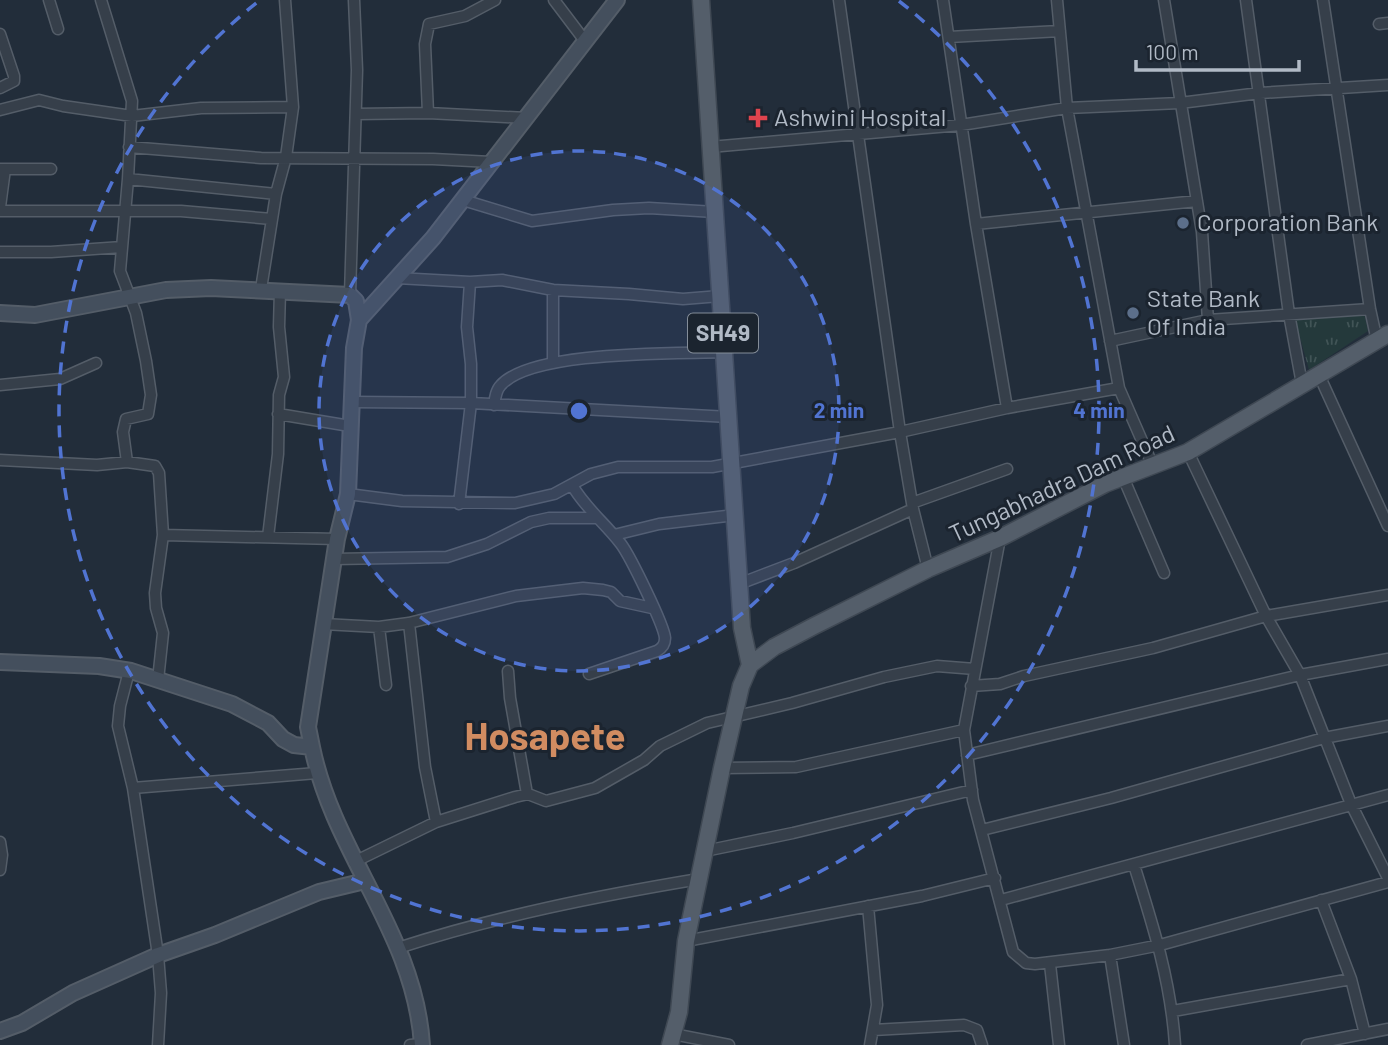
<svg xmlns="http://www.w3.org/2000/svg" width="1388" height="1045" viewBox="0 0 1388 1045" font-family="Barlow,sans-serif">
	<defs>
		<pattern id="park-tufts" width="24" height="20" patternUnits="userSpaceOnUse" patternTransform="scale(1.75)"><rect width="24" height="20" fill="#24393b"/><path d="M3 7l-1-3M5 7V3M7 7l1-3M15 17l-1-3M17 17v-4M19 17l1-3" fill="none" stroke="#415456"/></pattern>
	</defs>
	<rect width="100%" height="100%" fill="#222d3a"/>
	<path fill="url(#park-tufts)" d="M 1364,313 L 1368,331 L 1309,370 L 1295,319 Z"/>
	<g fill="none" stroke-linecap="round" stroke-linejoin="round">
		<defs>
			<path id="street" d="M 49,0 L 58,29
				M 101,0 L 132,101 L 128,179 L 120,271 L 136,313 L 146,361 L 151,395 L 148,414 L 126,419 L 123,432 L 127,462
				M 554,0 L 585,41
				M 839,0 L 900,432 L 913,509 L 928,569
				M 943,0 L 976,224 L 1007,408
				M 1057,0 L 1067,108 L 1119,388 L 1153,466
				M 1246,0 L 1289,314 L 1302,384
				M 1323,0 L 1370,309 L 1377,341
				M 1379,24 L 1388,23
				M 0,34 L 14,76 L 14,81 L 0,88
				M 949,37 L 1060,31
				M 0,110 L 39,100 L 63,106 L 132,116 L 201,108 L 293,107
				M 428,113 L 425,44 L 429,24 L 465,16 L 495,0
				M 356,114 L 428,113 L 527,118
				M 129,147 L 261,158 L 433,159 L 491,162
				M 710,147 L 961,125 L 1067,108 L 1180,103 L 1260,93 L 1388,85
				M 0,169 L 51,169
				M 128,179 L 276,194
				M 463,200 L 532,221 L 613,210 L 649,208 L 715,212
				M 0,207 L 5,169
				M 0,211 L 181,211 L 272,219
				M 976,224 L 1197,201
				M 0,252 L 51,252 L 122,247
				M 397,278 L 470,282 L 502,280 L 553,290 L 629,294 L 683,299 L 720,296
				M 261,289 L 276,194 L 286,157 L 293,107 L 285,0
				M 553,290 L 553,362
				M 350,295 L 357,70 L 354,0
				M 1208,320 L 1370,309
				M 1110,341 L 1208,320 L 1202,232 L 1164,0
				M 1319,375 L 1388,526
				M 0,385 L 60,379 L 96,363
				M 352,402 L 471,403 L 729,417
				M 494,405 C 495,398 496,390 501,385 C 533,350 676,354 724,352
				M 278,414 L 350,426
				M 1188,452 L 1266,616 L 1300,675 L 1351,804 L 1388,878
				M 0,460 L 97,465 L 127,462 L 155,466 L 159,473 L 163,535 L 155,593 L 156,608 L 163,633 L 158,680
				M 1123,477 L 1164,573
				M 572,485 C 585,508 605,523 621,544 C 630,556 664,625 665,638 C 665,645 662,648 657,651 L 589,674
				M 348,494 L 402,501 L 515,503 L 554,494 L 591,474 L 618,467 L 712,467 L 900,432 L 1007,408 L 1119,388
				M 912,503 L 1007,469
				M 459,504 L 471,403 L 471,364 L 467,327 L 470,282
				M 163,535 L 337,539
				M 614,535 L 659,524 L 735,515
				M 268,537 L 278,454 L 279,395 L 284,377 L 279,327 L 280,290
				M 1000,538 L 964,730 L 973,800 L 1013,952 L 1026,963 L 1035,964 L 1110,955 L 1160,945 L 1388,882
				M 334,559 L 447,557 L 487,544 L 531,522 L 549,518 L 596,518
				M 739,584 L 794,563 L 913,509
				M 409,623 L 425,767 L 436,822
				M 323,624 L 379,627 L 409,623 L 516,596 L 583,588 L 603,590 L 611,592 L 620,601 L 652,608
				M 379,627 L 386,685
				M 129,671 L 120,706 L 118,726 L 133,788 L 158,955 L 161,993 L 158,1045
				M 508,671 L 510,698 L 527,794
				M 971,686 L 1000,684 L 1024,676 L 1153,648 L 1266,616 L 1388,595
				M 967,755 L 1300,675 L 1388,659
				M 722,768 L 796,767 L 964,730
				M 133,788 L 317,773
				M 982,830 L 1111,798 L 1324,738 L 1388,726
				M 0,842 L 2,855 L 0,870
				M 705,851 L 793,833 L 972,790
				M 354,862 L 436,822 L 515,797 L 528,794 L 546,801 L 595,788 L 644,760 L 660,746 L 707,723 L 792,703 L 884,677 L 937,666 L 975,669
				M 1134,865 C 1153,925 1171,982 1175,1045
				M 1001,900 L 1388,795
				M 1321,900 L 1351,979 L 1365,1034
				M 868,906 L 877,1005 L 870,1045
				M 686,941 L 922,896 L 995,878
				M 398,948 C 497,916 597,896 699,879
				M 1110,955 L 1124,1045
				M 1050,964 L 1059,1045
				M 1173,1011 L 1351,979
				M 873,1030 L 964,1025 L 977,1030 L 982,1045
				M 673,1034 L 729,1045
				M 410,1045 L 422,1044
				M 1307,1045 L 1388,1029"/>
			<path id="secondary" d="M 0,313 L 35,315 L 166,290 L 211,288 L 350,295 L 356,301 L 359,320
				M 0,662 L 99,666 L 131,671 L 232,704 L 268,723 L 283,739 L 294,745 L 312,747 C 334,855 415,933 422,1045
				M 312,747 L 308,727 L 337,539 L 348,494 L 354,348 L 359,320 L 433,238 L 617,0
				M 0,1031 L 22,1023 L 73,993 L 158,955 L 215,935 L 319,892 L 365,881"/>
			<path id="primary" d="M 750,665 L 774,647 L 814,626 L 928,569 L 1000,538 L 1105,484 L 1188,452 L 1388,334
				M 670,1045 L 679,1012 L 686,941 L 722,768 L 741,686 L 750,665 L 742,628 L 701,0"/>
		</defs>
		<use href="#street" stroke="#545d68" stroke-width="13"/>
		<use href="#secondary" stroke="#545d68" stroke-width="18"/>
		<use href="#primary" stroke="#3f4853" stroke-width="19"/>
		<use href="#street" stroke="#363f4a" stroke-width="10"/>
		<use href="#secondary" stroke="#444f5d" stroke-width="14"/>
		<use href="#primary" stroke="#545e6a" stroke-width="16"/>
	</g>
	<circle cx="579" cy="411" r="260" fill="#5174d2" fill-opacity=".12"/>
	<g fill="none" stroke="#5174d2" stroke-width="3.5" stroke-dasharray="12 9">
		<circle cx="579" cy="411" r="260"/>
		<path d="M899 1A520 520 0 1 1 259 1"/>
	</g>
	<path fill="#e0444e" stroke="#1b242f" stroke-width="2.5" d="M754.5 107.5h7v7h7v7h-7v7h-7v-7h-7v-7h7z"/>
	<g fill="#5c6f8a" stroke="#1b242f" stroke-width="2.5">
		<circle cx="1183" cy="223" r="7"/>
		<circle cx="1133" cy="313" r="7"/>
	</g>
	<g text-anchor="middle" stroke-width="6" stroke-linejoin="round" paint-order="stroke">
		<rect fill="#1b242f" stroke="#848d99" stroke-width="2" x="688" y="313.5" width="70" height="39" rx="5"/>
		<g font-size="23" font-weight="bold" fill="#b1bac6">
			<text x="723" y="341">SH49</text>
		</g>
		<g font-size="24" fill="#b1bac6" stroke="#1b242f" text-anchor="start">
			<text x="774" y="126">Ashwini Hospital</text>
			<text x="1197" y="231">Corporation Bank</text>
			<text x="1147" y="307">State Bank<tspan x="1147" dy="28">Of India</tspan></text>
		</g>
		<g font-size="24" fill="#b1bac6" stroke="#1b242f">
			<text transform="translate(1062 484) rotate(-25)" y="8">Tungabhadra Dam Road</text>
		</g>
		<g font-size="38" font-weight="bold" fill="#d18c61" stroke="#1b242f">
			<text x="545" y="750">Hosapete</text>
		</g>
	</g>
	<circle cx="579" cy="411" r="10" fill="#5174d2" stroke="#1b242f" stroke-width="3.5"/>
	<g font-size="21" text-anchor="middle" font-weight="bold" fill="#5174d2" stroke="#1b242f" stroke-width="6" stroke-linejoin="round" paint-order="stroke">
		<text x="839" y="418">2 min</text>
		<text x="1099" y="418">4 min</text>
	</g>
	<path d="M1136 60v10h163v-10" fill="none" stroke="#b1bac6" stroke-width="3.5"/>
	<text x="1146" y="60" font-size="21" fill="#b1bac6" stroke="#1b242f" stroke-width="5" paint-order="stroke">100 m</text>
</svg>
